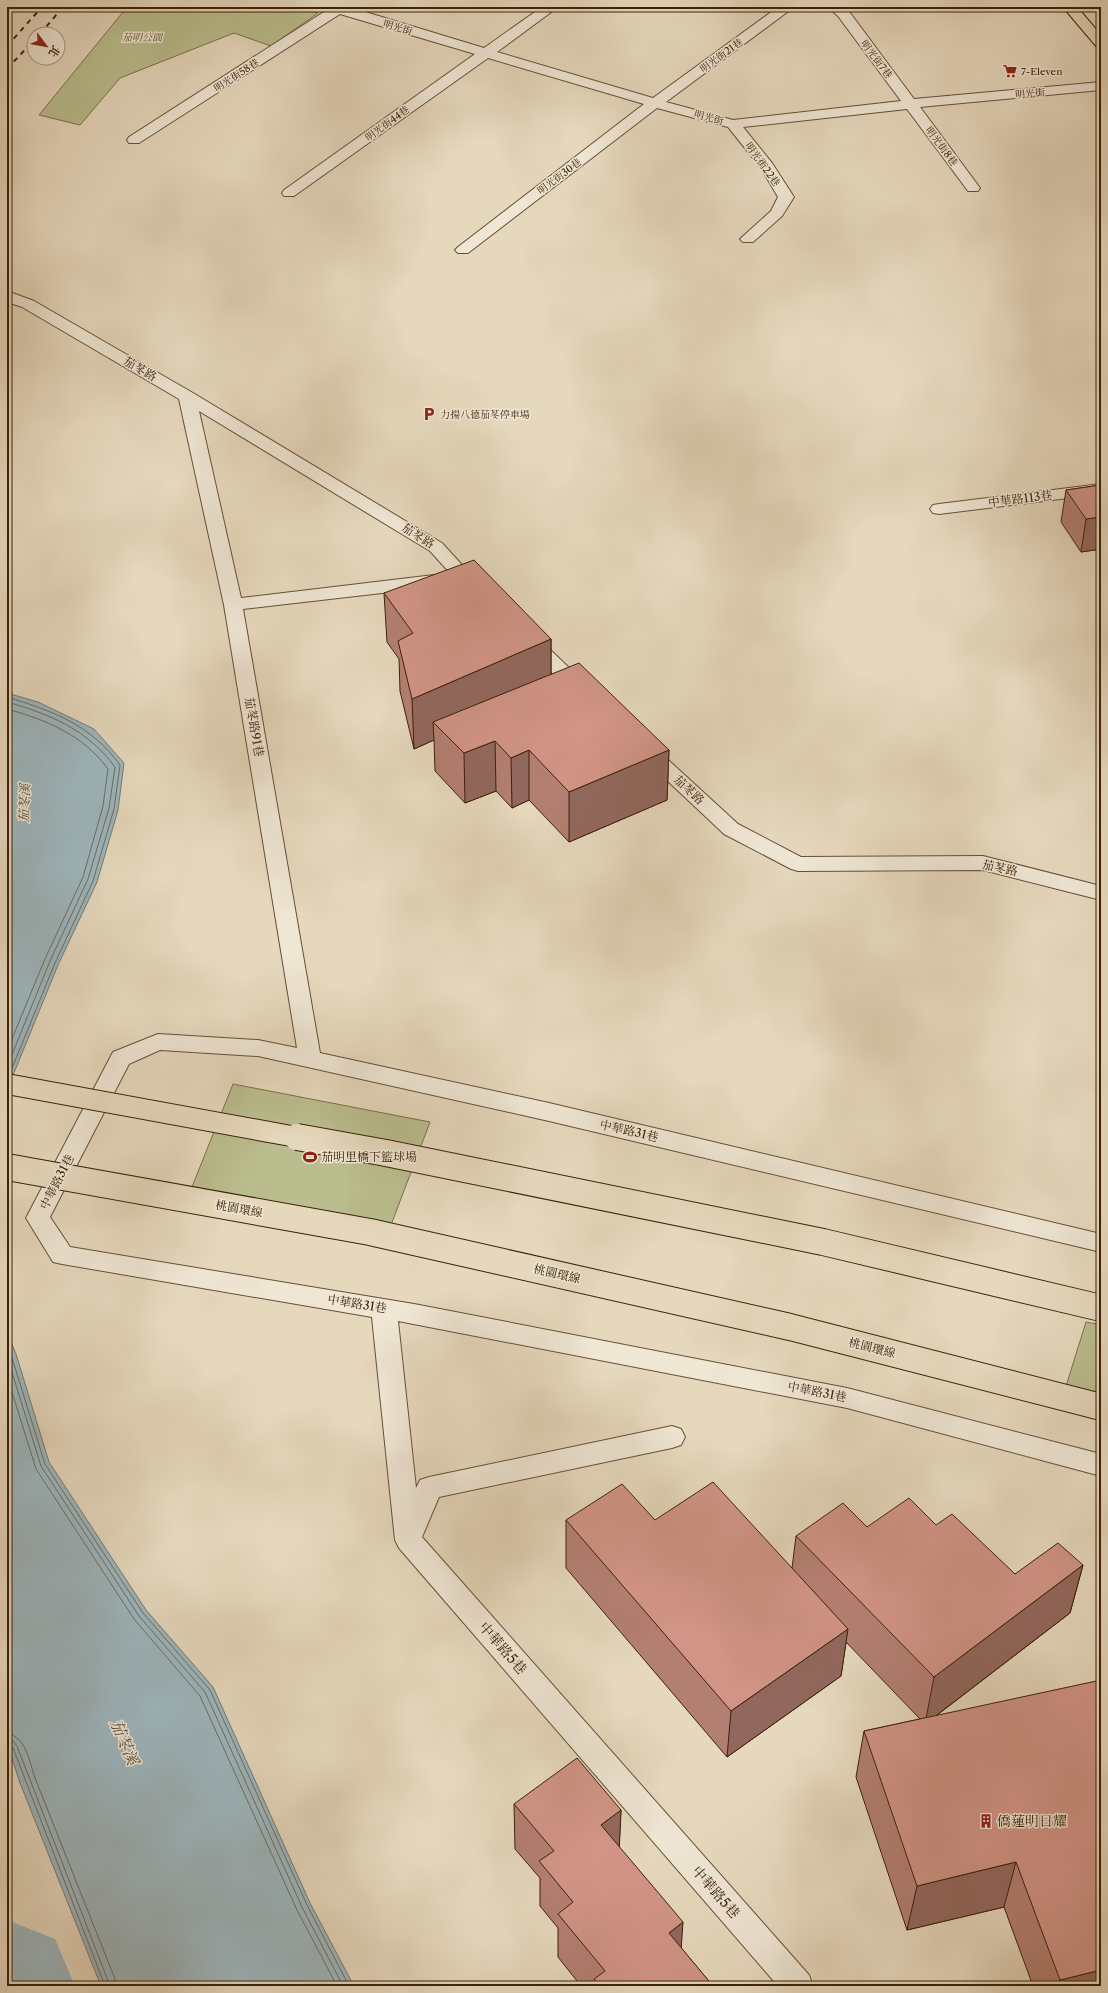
<svg xmlns="http://www.w3.org/2000/svg" width="1108" height="1993" viewBox="0 0 1108 1993" font-family="'Libre Caslon Text','Noto Serif TC',serif">
	<rect width="100%" height="100%" fill="#e6d8bd"/>
	<filter id="stains"><feTurbulence type="fractalNoise" baseFrequency=".005" numOctaves="4"/><feColorMatrix values="0 0 0 0 .2 0 0 0 0 .09 0 0 0 0 .02 0 0 0 .5 -.17"/></filter>
	<radialGradient id="worn" r=".72"><stop offset=".6" stop-color="#630" stop-opacity="0"/><stop offset="1" stop-color="#630" stop-opacity=".3"/></radialGradient>
	<path fill="#babd8e" stroke="#7b6f4a" d="M 127,7 L 296,7 L 318,13 L 271,46 L 234,33 L 120,78 L 80,125 L 39,115 Z
		M 233,1084 L 430,1122 L 391,1225 L 190,1192 Z
		M 1086,1322 L 1101,1325 L 1101,1409 L 1062,1399 Z"/>
	<path fill="#9db6be" stroke="#767a74" d="M 7,693 L 38,702 L 94,729 L 124,763 L 118,810 L 97,882 L 58,965 L 7,1090 Z
		M 7,1332 L 16,1354 L 49,1462 L 146,1610 L 213,1687 L 310,1903 L 354,1986 L 101,1986 L 20,1783 L 7,1743 Z"/>
	<g fill="none" stroke-linecap="round" stroke-linejoin="round">
		<path stroke="#6c6c62" stroke-width="1" d="M 7,697 C 53,711 91,725 120,765 L 114,809 L 93,881 L 55,963 L 10,1073
			M 7,702 C 50,714 88,730 115,767 L 109,808 L 88,879 L 50,961 L 7,1067
			M 7,709 C 47,720 83,735 108,769 L 103,806 L 83,877 L 45,959 L 7,1051
			M 7,1342 L 45,1464 L 143,1613 L 210,1690 L 307,1905 L 349,1986
			M 7,1356 L 41,1466 L 139,1616 L 205,1692 L 302,1907 L 343,1986
			M 7,1376 L 36,1469 L 134,1619 L 200,1696 L 297,1910 L 337,1986
			M 7,1733 C 27,1738 29,1761 35,1778 L 115,1979 L 116,1986
			M 7,1739 L 13,1741 L 17,1746 L 110,1986
			M 7,1745 L 13,1748 L 105,1986"/>
		<path fill="#9db6be" fill-rule="evenodd" d="M 7,1920 L 55,1939 L 75,1986 L 7,1986 Z"/>
		<defs>
			<path id="minor" d="M 323,7 L 349,7 L 484,48 L 542,7 L 558,7 L 497,52 L 653,98 L 778,7 L 794,7 L 666,102 L 733,120 L 901,101 L 838,16 L 828,7 L 844,7 L 848,10 L 914,99 L 1101,82 L 1101,90 L 920,107 L 980,188 L 978,191 L 968,191 L 907,109 L 743,127 L 772,163 L 794,197 L 782,216 L 753,242 L 743,242 L 740,239 L 771,211 L 778,197 L 761,168 L 728,127 L 657,108 L 468,253 L 458,253 L 455,250 L 458,247 L 644,104 L 488,58 L 294,196 L 284,196 L 282,193 L 284,190 L 475,54 L 340,14 L 139,143 L 129,143 L 127,140 L 129,137 L 327,10 Z
				M 7,291 L 34,301 L 193,393 L 442,543 L 484,589 L 482,593 L 475,595 L 468,593 L 430,551 L 199,411 L 241,598 L 434,575 L 440,577 L 443,581 L 440,585 L 434,587 L 243,609 L 320,1053 L 549,1103 L 1101,1234 L 1101,1252 L 549,1121 L 258,1056 L 160,1050 L 129,1064 L 50,1217 L 70,1247 L 414,1304 L 847,1388 L 1101,1454 L 1101,1476 L 847,1408 L 398,1321 L 416,1488 L 420,1480 L 429,1477 L 672,1426 L 681,1429 L 685,1437 L 681,1445 L 672,1448 L 439,1497 L 422,1537 L 809,1975 L 813,1986 L 778,1986 L 399,1548 L 395,1540 L 372,1317 L 62,1264 L 53,1262 L 26,1218 L 113,1052 L 158,1034 L 258,1040 L 297,1048 L 224,605 L 179,399 L 22,307 L 7,302 Z
				M 1101,484 L 1101,494 L 939,514 L 933,513 L 930,509 L 933,505 L 939,504 Z
				M 529,634 L 536,636 L 589,687 L 592,691 L 589,695 L 582,697 L 575,695 L 522,644 L 520,640 L 522,636 Z
				M 646,744 L 653,746 L 738,824 L 801,857 L 983,856 L 1101,886 L 1101,900 L 983,870 L 798,871 L 791,869 L 724,834 L 639,754 L 636,750 L 639,746 Z"/>
			<path id="major" d="M 1063,7 L 1077,7 L 1101,35 L 1101,47 L 1096,46 Z"/>
		</defs>
		<use href="#minor" stroke="#664f34" stroke-width="2"/>
		<use href="#major" stroke="#3c2106" stroke-width="2"/>
		<use href="#minor" fill="#efe6d4" fill-rule="evenodd"/>
		<use href="#major" fill="#e6d8bd" fill-rule="evenodd"/>
		<path stroke="#3c2106" stroke-width="2" stroke-dasharray="5 5" stroke-linecap="butt" d="M 40,34 L 63,7
			M 7,46 L 42,7
			M 7,69 L 34,40"/>
		<defs>
			<path id="highway-bridge-far1" d="M 7,1084 L 302,1138"/>
			<path id="highway-bridge" d="M 297,1137 L 386,1153 L 823,1242 L 1101,1308
				M 7,1167 L 370,1232 L 790,1327 L 1101,1407"/>
		</defs>
		<use href="#highway-bridge-far1" stroke="#3c2106" stroke-width="22" stroke-linecap="butt"/>
		<use href="#highway-bridge" stroke="#3c2106" stroke-width="28" stroke-linecap="butt"/>
		<use href="#highway-bridge-far1" stroke="#e6d8bd" stroke-width="20"/>
		<use href="#highway-bridge" stroke="#e6d8bd" stroke-width="26"/>
	</g>
	<path fill="#b47f73" stroke="#3c2106" d="M 1101,485 L 1101,549 L 1081,552 L 1061,522 L 1066,490 Z
		M 384,593 L 551,639 L 551,674 L 669,750 L 667,800 L 569,842 L 529,800 L 512,808 L 496,791 L 465,803 L 435,771 L 434,740 L 414,749 L 400,691 L 399,659 L 387,642 Z
		M 566,1520 L 655,1520 L 792,1568 L 796,1536 L 867,1527 L 936,1525 L 1015,1574 L 1083,1565 L 1070,1613 L 936,1716 L 1101,1986 L 1033,1986 L 1004,1907 L 907,1930 L 856,1777 L 864,1731 L 920,1719 L 846,1642 L 841,1676 L 727,1757 L 566,1568 Z
		M 514,1804 L 621,1810 L 619,1847 L 681,1948 L 713,1986 L 581,1986 L 558,1957 L 558,1928 L 540,1906 L 540,1878 L 515,1849 Z"/>
	<path fill="#92685e" stroke="#3c2106" d="M 1101,517 L 1101,549 L 1081,552 L 1086,519 Z
		M 551,639 L 551,688 L 433,722 L 434,740 L 414,749 L 412,699 Z
		M 495,741 L 496,791 L 465,803 L 464,753 Z
		M 529,750 L 529,800 L 512,808 L 511,758 Z
		M 669,750 L 667,800 L 569,842 L 569,792 Z
		M 1083,1565 L 1070,1613 L 925,1724 L 934,1677 Z
		M 848,1629 L 841,1676 L 727,1757 L 731,1711 Z
		M 621,1810 L 619,1855 L 601,1825 Z
		M 1016,1862 L 1004,1907 L 907,1930 L 917,1886 Z
		M 683,1922 L 680,1966 L 669,1933 Z
		M 1101,1970 L 1101,1986 L 1058,1986 L 1060,1980 Z"/>
	<path fill="#d19486" stroke="#3c2106" d="M 1101,485 L 1101,517 L 1086,519 L 1066,490 Z
		M 474,560 L 551,639 L 412,699 L 398,641 L 413,633 L 384,593 Z
		M 579,663 L 669,750 L 569,792 L 529,750 L 511,758 L 495,741 L 464,753 L 433,722 Z
		M 713,1482 L 848,1629 L 731,1711 L 566,1520 L 622,1484 L 655,1520 Z
		M 909,1498 L 936,1525 L 952,1514 L 1015,1574 L 1058,1543 L 1083,1565 L 934,1677 L 796,1536 L 843,1503 L 867,1527 Z
		M 1101,1680 L 1101,1970 L 1060,1980 L 1016,1862 L 917,1886 L 864,1731 Z
		M 577,1758 L 621,1810 L 601,1825 L 683,1922 L 669,1933 L 713,1986 L 600,1986 L 594,1979 L 605,1971 L 558,1914 L 573,1902 L 539,1861 L 554,1851 L 514,1804 Z"/>
	<defs>
		<symbol id="supermarket-bare" viewBox="-9 -9 18 18"><path d="M-6-5.5h2.5l.6 2H6L4.5 2H-2.5L-4.4-4H-6ZM-1.5 3.2a1.3 1.3 0 1 0 .1 0ZM3 3.2a1.3 1.3 0 1 0 .1 0Z" fill="#8f2418" stroke="#efe6d4" stroke-width="2.5" paint-order="stroke"/></symbol>
		<symbol id="parking-bare" viewBox="-9 -9 18 18"><path d="M-3.5-5.5H1a3.5 3.5 0 0 1 0 7H-1V5.5H-3.5ZM-1-3.4V-.6H.8a1.4 1.4 0 0 0 0-2.8Z" fill="#8f2418" stroke="#efe6d4" stroke-width="2.5" paint-order="stroke"/></symbol>
		<symbol id="stadium-bare" viewBox="-9 -9 18 18"><path d="M0-5a6.5 5 0 1 0 0 10a6.5 5 0 1 0 0-10ZM-3.5-1.8h7v3.6h-7Z" fill="#8f2418" stroke="#efe6d4" stroke-width="2.5" paint-order="stroke"/></symbol>
		<symbol id="building-bare" viewBox="-9 -9 18 18"><path d="M-4-6H4V6H1V3H-1V6H-4ZM-2.5-4.3h1.7v1.8h-1.7ZM.8-4.3h1.7v1.8H.8ZM-2.5-1h1.7V.8h-1.7ZM.8-1h1.7V.8H.8Z" fill="#8f2418" stroke="#efe6d4" stroke-width="2.5" paint-order="stroke"/></symbol>
	</defs>
	<g fill-rule="evenodd">
		<use href="#supermarket-bare" x="1000" y="61" width="20" height="20"/>
		<use href="#parking-bare" x="419" y="404" width="20" height="20"/>
		<use href="#stadium-bare" x="300" y="1147" width="20" height="20"/>
		<use href="#building-bare" x="976" y="1811" width="20" height="20"/>
	</g>
	<g text-anchor="middle" stroke-width="3" stroke-linejoin="round" paint-order="stroke">
		<g font-size="10" fill="#3c2106" stroke="#efe6d4">
			<text transform="translate(398 27) rotate(17)" y="4">明光街</text>
			<text transform="translate(721 55) rotate(-36)" y="4">明光街21巷</text>
			<text transform="translate(877 59) rotate(53)" y="4">明光街7巷</text>
			<text transform="translate(236 75) rotate(-33)" y="4">明光街58巷</text>
			<text transform="translate(1030 93) rotate(-5)" y="4">明光街</text>
			<text transform="translate(709 117) rotate(15)" y="4">明光街</text>
			<text transform="translate(387 123) rotate(-36)" y="4">明光街44巷</text>
			<text transform="translate(942 146) rotate(53)" y="4">明光街8巷</text>
			<text transform="translate(763 164) rotate(54)" y="4">明光街22巷</text>
			<text transform="translate(559 176) rotate(-37)" y="4">明光街30巷</text>
		</g>
		<g font-size="10" font-style="italic" fill="#5c4828" stroke="#efe6d4">
			<text x="142" y="41">茄明公園</text>
		</g>
		<g font-size="10" fill="#3c2106" stroke="#efe6d4" text-anchor="start">
			<text x="1021" y="75">7-Eleven</text>
			<text x="440" y="418">力揚八德茄苳停車場</text>
		</g>
		<g font-size="12" fill="#3c2106" stroke="#efe6d4">
			<text transform="translate(140 369) rotate(30)" y="4">茄苳路</text>
			<text transform="translate(1020 499) rotate(-7)" y="4">中華路113巷</text>
			<text transform="translate(418 536) rotate(32)" y="4">茄苳路</text>
			<text transform="translate(254 727) rotate(80)" y="4">茄苳路91巷</text>
			<text transform="translate(689 790) rotate(43)" y="4">茄苳路</text>
			<text transform="translate(1000 868) rotate(12)" y="4">茄苳路</text>
			<text transform="translate(629 1131) rotate(13)" y="4">中華路31巷</text>
			<text transform="translate(57 1182) rotate(-63)" y="4">中華路31巷</text>
			<text transform="translate(239 1209) rotate(10)" y="4">桃園環線</text>
			<text transform="translate(557 1274) rotate(13)" y="4">桃園環線</text>
			<text transform="translate(357 1304) rotate(9)" y="4">中華路31巷</text>
			<text transform="translate(872 1348) rotate(14)" y="4">桃園環線</text>
			<text transform="translate(817 1392) rotate(11)" y="4">中華路31巷</text>
		</g>
		<g font-size="12" fill="#3c2106" stroke="#efe6d4" text-anchor="start">
			<text x="321" y="1161">茄明里橋下籃球場</text>
		</g>
		<g font-size="13" font-style="italic" fill="#594e3d" stroke="#efe6d4">
			<text transform="translate(24 803) rotate(-88)" y="5">茄苳溪</text>
		</g>
		<g font-size="14" fill="#3c2106" stroke="#efe6d4">
			<text transform="translate(503 1648) rotate(49)" y="5">中華路5巷</text>
			<text transform="translate(716 1892) rotate(49)" y="5">中華路5巷</text>
		</g>
		<g font-size="14" fill="#3c2106" stroke="#efe6d4" text-anchor="start">
			<text x="997" y="1826">僑蓮明日耀</text>
		</g>
		<g font-size="16" font-style="italic" fill="#594e3d" stroke="#efe6d4">
			<text transform="translate(125 1742) rotate(67)" y="6">茄苳溪</text>
		</g>
	</g>
	<rect width="1108" height="1993" fill="none" stroke="#e6d8bd" stroke-width="24"/>
	<rect x="8" y="8" width="1092" height="1977" fill="none" stroke="#3c2106" stroke-width="2"/>
	<rect x="12" y="12" width="1084" height="1969" fill="none" stroke="#3c2106"/>
	<g transform="translate(46 46) rotate(122)"><circle r="19" fill="#efe6d4" stroke="#a79782"/>
	<path d="M0-3L7 15L0 10L-7 15Z" fill="#8f2418"/>
	<text y="-6" font-size="11" font-weight="bold" text-anchor="middle" fill="#3c2106">北</text>
	</g>
	<rect width="100%" height="100%" filter="url(#stains)"/>
	<rect width="100%" height="100%" fill="url(#worn)"/>
</svg>
